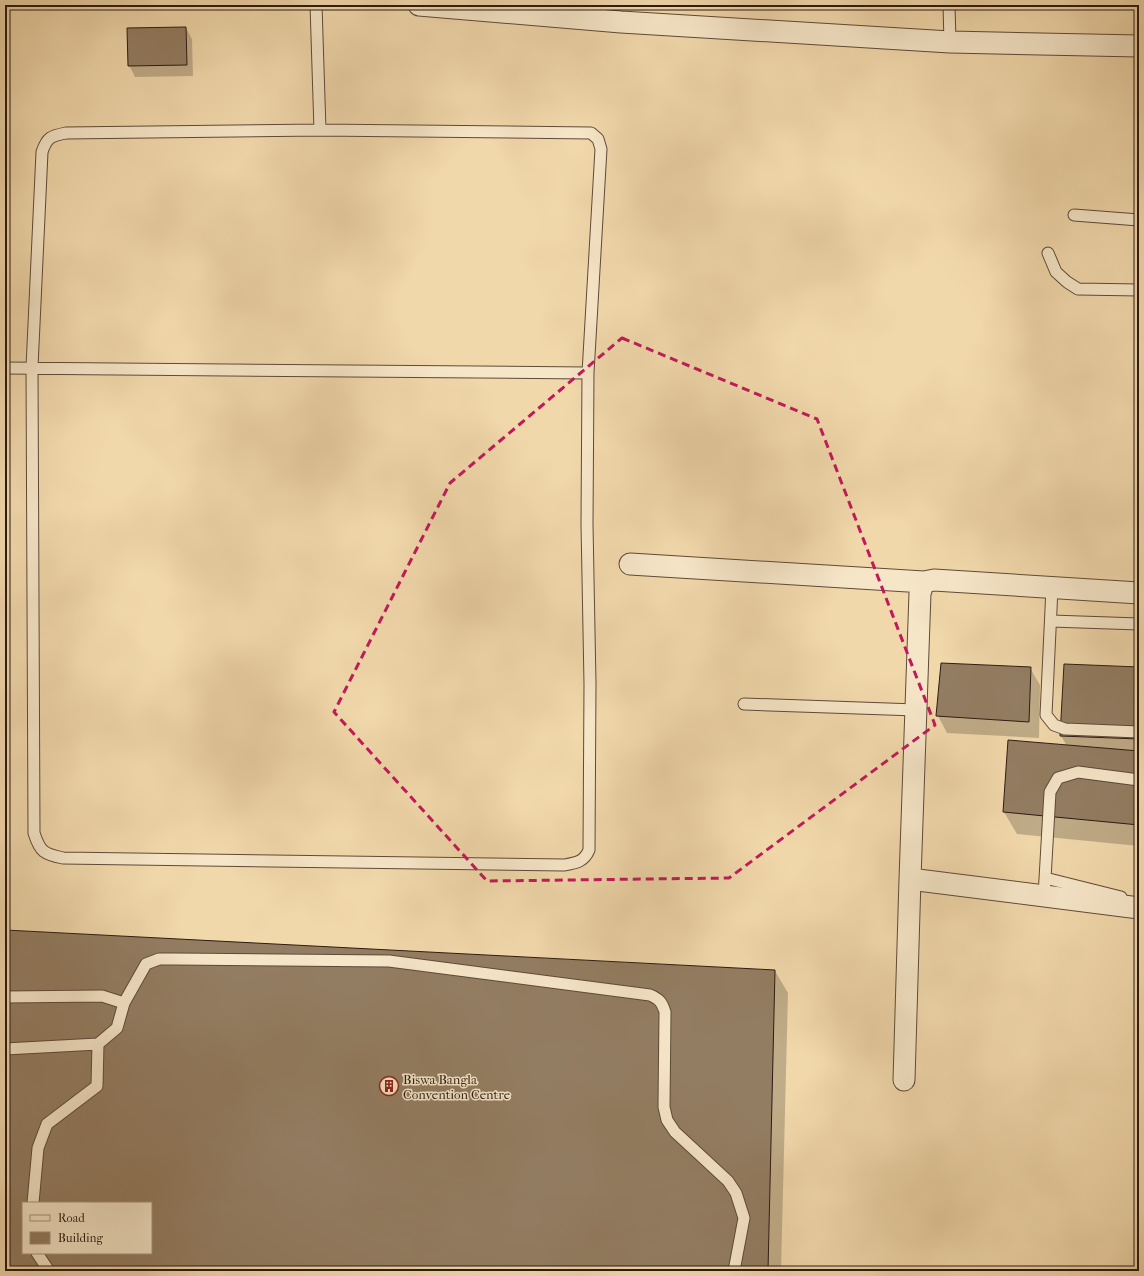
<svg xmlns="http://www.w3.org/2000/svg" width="1144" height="1276" viewBox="0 0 1144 1276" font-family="'IM FELL French Canon',serif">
	<rect width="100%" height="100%" fill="#f1d8ab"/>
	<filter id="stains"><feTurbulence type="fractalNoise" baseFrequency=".005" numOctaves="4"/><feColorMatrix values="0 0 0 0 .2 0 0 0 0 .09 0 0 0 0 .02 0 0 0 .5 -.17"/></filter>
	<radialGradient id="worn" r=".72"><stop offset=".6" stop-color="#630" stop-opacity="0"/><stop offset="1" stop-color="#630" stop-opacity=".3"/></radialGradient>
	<path fill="#0003" fill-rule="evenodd" d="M 186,28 L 192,39 L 193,76 L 135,77 L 129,65 Z
		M 1030,668 L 1040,685 L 1039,738 L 947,733 L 938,716 Z
		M 1139,668 L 1139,846 L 1017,834 L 1004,812 L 1009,741 L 1067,746 L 1061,736 Z
		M 5,931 L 775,971 L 788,993 L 781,1271 L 5,1271 ZM 23,1203 L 151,1203 L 151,1253 L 23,1253 Z"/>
	<path fill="#937d62" stroke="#2d1a13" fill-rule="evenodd" d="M 186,27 L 187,65 L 128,66 L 127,28 Z
		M 941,663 L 1031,667 L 1029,722 L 936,716 Z
		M 1064,664 L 1139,667 L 1139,739 L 1060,736 Z
		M 1008,740 L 1139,751 L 1139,825 L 1003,812 Z
		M 5,930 L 775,970 L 768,1271 L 5,1271 ZM 23,1203 L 151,1203 L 151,1253 L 23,1253 Z"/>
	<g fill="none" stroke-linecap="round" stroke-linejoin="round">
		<defs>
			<path id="lane" d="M 316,5 L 320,130 L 66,133 C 51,136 47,137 42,152 L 32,367 L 34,833 C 40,852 44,854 63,858 L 564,865 C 576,863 584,862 589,850 L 590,684 L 587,524 L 588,373 L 601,149 L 598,139 L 591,133 L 320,130
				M 949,5 L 950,42
				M 1074,215 L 1139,220
				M 1048,253 L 1056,272 L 1067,282 L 1078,289 L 1139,290
				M 5,368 L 588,373
				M 1052,588 L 1046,715 L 1054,725 L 1065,729 L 1139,732
				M 1051,621 L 1139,624
				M 744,704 L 916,710
				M 1045,878 L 1121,897
				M 1044,896 L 1050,792 L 1058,778 L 1078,772 L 1139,780
				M 5,997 L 102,996 L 124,1003 L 146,964 L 159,959 L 174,959 L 389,961 L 650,995 C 659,999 662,1002 665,1012 L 664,1107 L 667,1120 L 675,1132 L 728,1181 L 736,1193 L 744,1218 L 734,1271
				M 5,1049 L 98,1044 L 117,1028 L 124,1003
				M 33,1203 L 38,1148 L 47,1124 L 97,1086 L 98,1044
				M 37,1253 L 49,1271"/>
			<path id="street" d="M 419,5 L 621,22 L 950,42 L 1139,46
				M 630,564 L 924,582
				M 1139,593 L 934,580 L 924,582 L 920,593 L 910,879 L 1139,908
				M 904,1080 L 910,879"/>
		</defs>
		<use href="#lane" stroke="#5e4a39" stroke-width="13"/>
		<use href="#street" stroke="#5e4a39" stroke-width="23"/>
		<use href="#lane" stroke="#f6e6c8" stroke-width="11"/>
		<use href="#street" stroke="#f6e6c8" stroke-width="21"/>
	</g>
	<path fill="none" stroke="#c2185b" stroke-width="3" stroke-dasharray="8 5" stroke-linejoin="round" d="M 622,338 L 817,419 L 935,725 L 729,878 L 487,881 L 334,712 L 450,483 Z"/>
	<defs>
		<symbol id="building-ring" viewBox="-11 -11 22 22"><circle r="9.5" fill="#f6e6c8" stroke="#8f2418" stroke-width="1.5"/><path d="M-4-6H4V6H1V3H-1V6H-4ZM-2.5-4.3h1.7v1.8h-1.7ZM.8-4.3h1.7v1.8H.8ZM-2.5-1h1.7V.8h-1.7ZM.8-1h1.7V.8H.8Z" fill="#8f2418"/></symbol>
	</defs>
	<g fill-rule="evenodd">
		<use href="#building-ring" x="378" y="1075" width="22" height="22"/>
	</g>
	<g text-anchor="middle" stroke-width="3" stroke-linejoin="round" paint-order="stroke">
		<g font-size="13" fill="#2d1a13" stroke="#f6e6c8" text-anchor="start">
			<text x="403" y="1084">Biswa Bangla<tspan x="403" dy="15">Convention Centre</tspan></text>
		</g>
	</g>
	<rect width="1144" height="1276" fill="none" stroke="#f1d8ab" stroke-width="20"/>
	<rect x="6" y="6" width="1132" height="1264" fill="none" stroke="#2d1a13" stroke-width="2"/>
	<rect x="10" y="10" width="1124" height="1256" fill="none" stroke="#2d1a13"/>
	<rect x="22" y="1202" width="130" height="52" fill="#f6e6c8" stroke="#a69480"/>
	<rect x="30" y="1215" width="20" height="6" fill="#f6e6c8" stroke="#a69480"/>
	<text x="58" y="1222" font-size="12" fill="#2d1a13">Road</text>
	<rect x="30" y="1232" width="20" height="12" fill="#937d62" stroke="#a69480"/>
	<text x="58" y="1242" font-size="12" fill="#2d1a13">Building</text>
	<rect width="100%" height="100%" filter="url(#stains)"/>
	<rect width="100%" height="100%" fill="url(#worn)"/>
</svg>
